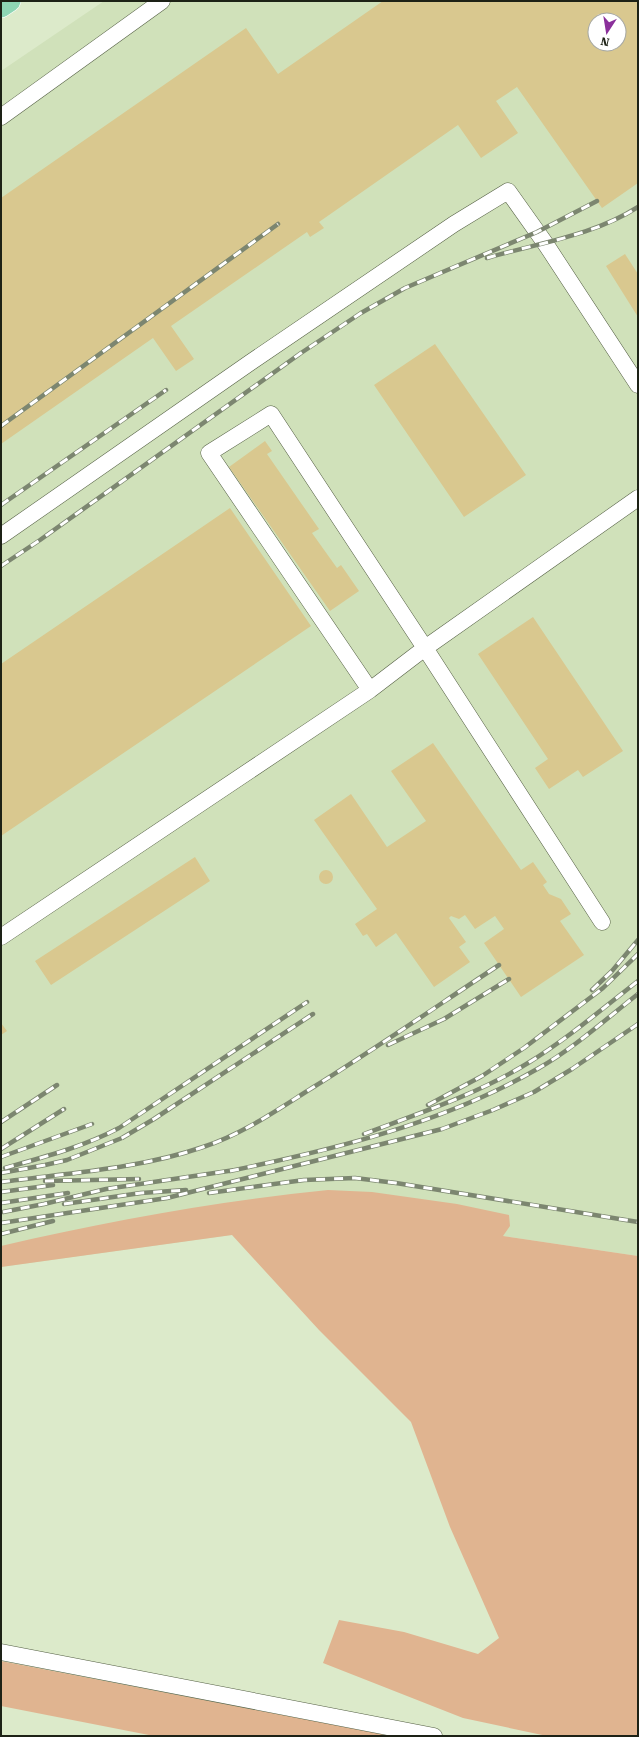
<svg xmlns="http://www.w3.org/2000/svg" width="639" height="1737" viewBox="0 0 639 1737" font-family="'Roboto Serif',serif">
	<rect width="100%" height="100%" fill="#dceaca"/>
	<path fill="#d0e1ba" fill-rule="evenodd" d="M 104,1 L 638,1 L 638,1256 L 367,1216 L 1,1267 L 1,71 ZM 595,20 L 619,20 L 619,44 L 595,44 Z"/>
	<path fill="#e0b490" d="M 328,1190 L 372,1192 L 457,1204 L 509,1215 L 510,1226 L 503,1236 L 638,1256 L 638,1736 L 547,1736 L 463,1718 L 323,1663 L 339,1620 L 404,1632 L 478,1654 L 499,1638 L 450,1527 L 411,1422 L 319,1330 L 232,1235 L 1,1267 L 1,1246 C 108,1221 218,1201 328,1190 Z
		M 1,1661 L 392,1736 L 154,1736 L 1,1706 Z"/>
	<path fill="#d9c88f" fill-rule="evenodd" d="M 383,1 L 638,1 L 638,183 L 602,208 L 517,87 L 496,101 L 518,133 L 481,158 L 458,125 L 319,222 L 324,228 L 310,237 L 307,232 L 171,326 L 194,359 L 176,371 L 153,338 L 1,444 L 1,198 L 246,28 L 278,74 ZM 595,20 L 619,20 L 619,44 L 595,44 Z
		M 625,254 L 638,274 L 638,317 L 606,266 Z
		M 435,344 L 526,475 L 464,517 L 374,385 Z
		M 265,441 L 272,451 L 267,454 L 319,529 L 312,533 L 337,568 L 341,565 L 359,591 L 330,611 L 229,467 Z
		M 230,508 L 311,626 L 1,836 L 1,664 Z
		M 533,617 L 623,751 L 583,777 L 578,770 L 549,789 L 535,768 L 548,759 L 478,654 Z
		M 433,743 L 521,870 L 533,862 L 547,882 L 543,885 L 549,894 L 561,899 L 571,914 L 560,921 L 584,955 L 521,997 L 484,943 L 504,929 L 495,916 L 475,929 L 465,915 L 459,919 L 451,916 L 449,918 L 466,942 L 459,947 L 470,962 L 434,987 L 396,933 L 376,947 L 367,934 L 363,936 L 355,924 L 377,909 L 314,820 L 351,794 L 387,847 L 426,821 L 391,771 Z
		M 195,857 L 210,881 L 51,985 L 35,961 Z
		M319 877a7 7 0 1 1 14 0a7 7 0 1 1-14 0Z
		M 1,1023 L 7,1031 L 1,1035 Z"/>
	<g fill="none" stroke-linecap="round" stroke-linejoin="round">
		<defs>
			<path id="minor" d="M 1,117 L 162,1
				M 1,536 L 251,362 L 454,224 L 508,191 L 545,243 L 638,385
				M 370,690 L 209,453 L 271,414 L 425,648 L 602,922
				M 1,937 L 370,690 L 425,648 L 638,498
				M 1,1652 L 434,1736"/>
			<path id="major" d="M 1,7 L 10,1"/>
		</defs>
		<use href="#minor" stroke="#545f44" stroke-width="17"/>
		<use href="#major" stroke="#fff" stroke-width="22"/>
		<use href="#minor" stroke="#fff" stroke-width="16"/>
		<use href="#major" stroke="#8ed6b4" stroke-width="21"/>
		<defs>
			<path id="rail" d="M 487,258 C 538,243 593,236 638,207
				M 1,426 L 278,224
				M 1,505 L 166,390
				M 1,566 L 40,540 L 301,353 L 361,313 L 405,288 L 537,232 L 597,201
				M 592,990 L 612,971 L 638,940
				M 388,1045 L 444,1019 L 509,979
				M 428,1105 L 482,1076 L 524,1048 L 603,988 L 638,954
				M 1,1122 L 57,1085
				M 364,1134 C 420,1113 478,1094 528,1063 C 567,1039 602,1009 638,981
				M 1,1149 L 64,1109
				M 1,1157 L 92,1124
				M 5,1168 C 44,1157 83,1147 119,1128 L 307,1002
				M 230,1171 C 336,1149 444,1123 539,1068 C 574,1048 606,1019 638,994
				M 1,1173 L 45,1165 L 67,1160 L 122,1138 L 154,1119 L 313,1014
				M 45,1181 L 139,1179
				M 1,1182 C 68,1173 139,1169 203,1147 C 243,1134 277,1110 312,1088 C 375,1049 437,1006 499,965
				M 1,1192 L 53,1185
				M 209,1193 L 304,1180 L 355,1178 L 396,1183 L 638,1222
				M 1,1203 L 68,1193
				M 64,1204 L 141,1193 L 186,1190
				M 3,1212 L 44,1204 L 106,1189 L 235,1170
				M 1,1223 L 167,1198 L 442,1129 L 493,1110 L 534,1092 L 572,1069 L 638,1024
				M 1,1234 L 53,1221"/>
		</defs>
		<use href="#rail" stroke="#7c8670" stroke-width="4.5"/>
		<use href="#rail" stroke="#fff" stroke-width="3" stroke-dasharray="9" stroke-linecap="butt"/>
	</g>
	<rect width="639" height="1737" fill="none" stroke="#1d2216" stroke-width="4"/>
	<g transform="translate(607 32) rotate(192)"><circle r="19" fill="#ffffff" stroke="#a5a7a2"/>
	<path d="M0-3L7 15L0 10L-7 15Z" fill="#8b309b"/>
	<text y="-6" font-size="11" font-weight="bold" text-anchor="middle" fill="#1d2216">N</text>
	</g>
</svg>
